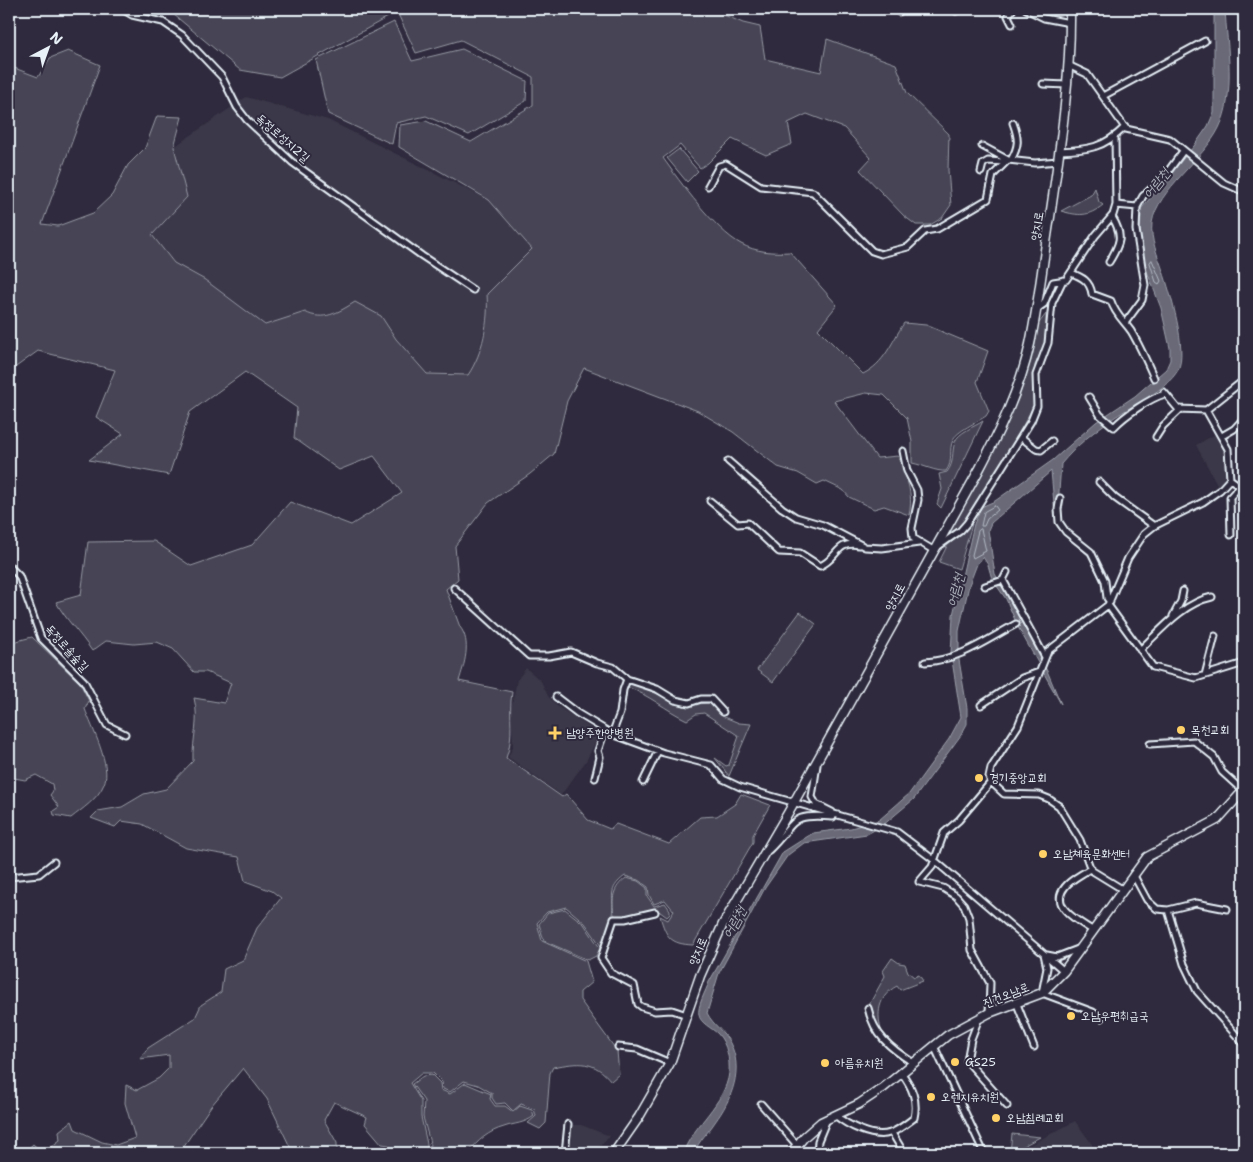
<svg xmlns="http://www.w3.org/2000/svg" width="1253" height="1162" font-family="'Shantell Sans','Poor Story',sans-serif">
<rect width="100%" height="100%" fill="#2f2a3d"/>
<filter id="ink" filterUnits="userSpaceOnUse"><feTurbulence type="fractalNoise" baseFrequency=".02" numOctaves="2"/><feDisplacementMap in="SourceGraphic" scale="10" xChannelSelector="R" yChannelSelector="G"/><feConvolveMatrix kernelMatrix="1 2 1 2 8 2 1 2 1" color-interpolation-filters="sRGB"/></filter>
<g filter="url(#ink)">
<path fill="#3b3749" d="M246 97 328 120 489 200 532 249 487 294 488 311 477 361 469 375 427 374 396 339 381 316 338 313 314 317 305 312 265 325 205 280 174 263 152 235 187 197 174 147Z
M1216 434 1224 446 1227 471V478L1218 486 1196 445Z
M526 668 541 681 548 696 557 706 600 734 586 761 561 795 508 757 513 747 511 709 517 680Z
M1075 1121 1092 1144V1153H1015Z
M571 1125H581L610 1136 593 1153H568Z"/>
<path fill="#464455" stroke="#979aa6" d="M167 9H710L743 23 760 27 765 59 821 72 827 39 896 64 907 93 949 134 948 170 951 205 942 218 930 225H916L904 216 860 170 871 158 844 128 807 114 788 123 792 144 766 155 732 139 708 163 700 168 680 145 663 158C680 182 715 230 741 244 756 252 773 253 790 252L837 305 818 329 863 374C885 363 891 343 904 323L926 325 988 351 977 382 989 411 986 416C979 421 955 432 953 440 948 450 954 461 946 471 936 472 923 465 912 463V442L907 418 884 395 866 393 834 401 877 458 898 456C906 477 914 493 909 515L884 506 874 509 849 497 843 490 824 481 817 484 798 473 778 467 733 432 698 411 584 368 567 401 554 454 530 474 488 503 455 546 458 579 446 589 460 627C472 642 464 665 459 681L512 692C508 717 515 734 506 758L562 797 566 794 588 820 610 829 616 824 669 844 700 817 717 816 735 804 741 794 770 805 753 835V842L693 945C670 944 666 937 660 916L668 920 674 911 665 900 654 904 649 895 648 887 638 880 625 876C606 890 615 897 612 915 609 926 605 936 601 946L585 923 566 907 547 912 537 923 542 941 586 961 592 982 580 992V1000L617 1051 619 1074 611 1081C594 1060 579 1062 553 1067L550 1073 546 1123 540 1129 528 1123 536 1116 534 1109 521 1104 513 1111 505 1103 496 1104 492 1098V1093L478 1085 464 1081 450 1092 443 1089 442 1082 433 1073H422L410 1083 421 1101V1117L427 1144V1153H397L389 1145 382 1144 365 1124 367 1117 334 1102 324 1120 337 1143V1153H293L267 1099 243 1068 211 1106 179 1153H23L33 1144 43 1153 60 1140 59 1131 72 1121 75 1129 102 1142 116 1145 135 1138 125 1103 126 1085 137 1090 159 1078 169 1068V1055L140 1059 148 1048 195 1018 201 1005 221 992 224 969 243 960 257 928 281 898 272 891 245 881 239 857 186 848 142 824 121 821 115 827 91 818 98 811 122 807 144 794 166 789 193 761C192 738 200 721 194 698L224 703 231 683 206 672H194L173 649 157 642 134 644 106 641 92 651C80 633 66 620 56 602L81 595 88 542 154 541 191 566 252 545 290 502 351 525 402 493 374 456 339 470 294 438 297 408 245 372 190 412 169 475 89 460 123 434 96 417 115 370 38 351 9 372V66L38 77 50 58 68 51 100 65 42 224 58 226 93 213 112 195 128 165 145 148 157 116 182 117 174 147 187 197 152 235 174 263 205 280 265 325 305 312C323 322 339 312 355 302L381 316 396 339 427 374 468 375C483 353 489 321 487 294L532 249 489 200 399 147 400 125 426 121 471 142 533 105V77L461 40 416 53 397 12 280 77 240 70Z
M394 22 412 61 462 49 527 81 526 101 469 135 426 116 396 123 392 144 328 114 316 60Z
M679 149 698 171 687 182 667 158Z
M1095 188 1099 202 1103 205C1088 217 1079 216 1061 211L1091 195Z
M1046 314V341L1035 365 1034 375V405L1013 444 963 524 947 537 1010 417 1039 323Z
M983 421 941 508 937 504 942 489 939 474 947 472C955 462 951 453 955 442 957 433 976 426 983 421Z
M972 524 959 569 939 562 947 546Z
M800 612 816 624 773 682 757 670Z
M32 637 80 683 89 701 85 709C92 728 112 766 104 784 98 799 82 809 71 818L54 815 53 811 59 807 50 795 53 791 52 784 36 775 25 780 9 777V643Z
M632 683 683 705 709 703 722 716 739 723 751 724 729 776 715 758 726 766 729 765 739 736 704 713 696 714 687 720C666 710 649 695 627 687Z
M626 878 638 881 647 888V896L654 906 665 903 670 910V914L667 917 656 909 623 917 614 915C612 899 612 888 626 878Z
M565 909 584 924 600 948 596 956 588 960 544 941 539 924 548 913Z
M892 958 899 963 905 964 908 972 914 977 919 975 923 981 900 990 897 986C878 996 876 1014 882 1033L874 1022 870 1003 885 976 883 971Z
M432 1075 440 1083 441 1090 450 1094 465 1083 491 1094 490 1099 495 1106H505L513 1112 520 1106 532 1110 534 1116C524 1124 515 1123 504 1127 489 1131 477 1141 468 1153H429L430 1143 423 1117 424 1101 412 1084 423 1076Z
M1012 1134 1040 1137 1010 1153Z"/>
<path fill="#696978" stroke="#9c9fab" d="M1214 9H1225C1227 46 1236 94 1219 128 1204 159 1157 190 1152 223 1150 240 1158 255 1163 271 1170 292 1188 350 1178 370 1166 391 1134 404 1115 417 1095 430 1076 446 1061 464L1057 519C1086 550 1098 559 1107 602L1103 596 1101 582 1089 556 1063 534 1056 525 1051 471 991 523 988 530 995 574 1008 594 1048 673 1061 704 1018 627 1006 599 992 579 988 565 983 557 977 564 969 585 959 631V660L967 708V724L961 735 914 799 882 826 867 834 804 843 788 855 765 888 719 973 707 1013C713 1025 724 1031 730 1043 744 1069 732 1099 715 1122 708 1133 699 1140 694 1153H683C693 1125 725 1104 729 1073 730 1060 727 1044 718 1034 712 1028 700 1023 699 1015 697 1006 706 991 709 982L783 852 813 833 851 828 879 820 909 794 949 739 961 717 951 654 953 615 974 524 981 507 995 501 1053 460 1096 422 1135 396 1166 369 1170 360V348L1161 308 1145 266 1140 243 1141 209 1194 146 1208 126 1214 112Z"/>
<g fill="none" stroke-linecap="round" stroke-linejoin="round">
<path stroke="#b5bbc5" stroke-width="1" d="M1152 260 1161 281 1159 284 1156 282 1150 263Z
M995 506 998 510 987 519 984 526H981L984 512Z
M981 529 986 551 973 558 972 555 978 531Z"/>
<g stroke="#e8f1f8" stroke-width="9">
<path id="street" d="M122 9 132 15 163 22 182 35 222 77 237 107 247 120 292 162 422 256 473 290
M955 9 956 11
M1026 9 1044 18 1070 23
M837 11 838 9
M899 12 900 9
M1012 24 1008 16 1013 9
M1068 65 1087 74 1126 129 1170 139 1224 183 1244 192
M1043 84 1067 85
M1103 96 1205 41
M982 146 1008 160
M1059 151C1088 150 1104 148 1125 127
M1011 160C1019 146 1019 139 1013 123
M981 172 983 164 988 161 1004 162
M708 186 719 166 726 164 761 186 813 192 872 251 881 254 908 247 925 231 937 229 988 199 993 175 1008 160 1035 163 1058 161
M1116 205 1137 207
M1109 262C1120 244 1124 236 1112 217
M1071 273C1082 277 1090 281 1092 294L1111 301C1115 314 1123 320 1131 331 1140 346 1147 362 1154 378
M1037 309 1044 304 1053 282 1066 280 1095 236 1113 215 1116 205 1115 138
M1125 323 1142 300 1145 285 1136 230 1137 207 1143 196 1164 177 1183 151
M1164 392 1178 409 1206 410 1244 380
M1089 397 1100 415 1114 427C1124 416 1150 398 1165 394
M1222 436 1234 429 1244 418
M1156 437 1163 426 1181 409
M1022 438 1036 449 1041 450 1052 441
M903 451 907 471 917 490 918 500 912 528 913 538 933 550 960 531 967 523 1031 421 1037 406 1036 375 1048 343 1052 303 1063 280
M728 461 782 508 796 517 823 525 865 547 882 548 919 543
M1230 479 1244 489
M1099 482 1115 498 1154 526
M1060 498 1058 509 1059 522 1066 532 1091 552 1105 581 1107 598 1110 602
M710 501 738 524 748 523 779 552 800 553 820 566C838 559 836 540 859 545
M1231 535 1230 497 1239 487
M9 566 19 576 41 638 84 681 107 725 125 734
M1007 572 1003 580 1045 657
M985 586 1003 580
M454 588 529 656H549L571 652 597 663 613 667 627 679 657 689 675 700 689 703 701 699H711L723 712
M1108 605 1153 667 1196 678 1244 663
M1173 616 1181 601 1183 591
M1140 650C1161 630 1183 603 1212 597
M925 662C960 660 986 640 1016 624
M1205 675 1215 636
M556 697 577 713 612 734 664 753 711 765 723 779 740 787 897 832 934 860 1064 971
M981 705 1022 678 1039 672
M612 734 620 713 623 690 627 679
M1150 744 1194 741 1214 757 1222 772 1244 792
M817 765 812 797 816 804 832 812
M595 778 600 757 598 751 605 730
M643 782 658 751
M769 850C798 822 788 813 833 817
M1091 868C1083 874 1071 879 1065 887 1049 906 1078 921 1092 930
M1133 874 1147 900 1157 909 1168 910 1196 903 1227 909
M9 877 39 874 54 862
M1122 889 1091 870 1080 840 1059 806 1049 799 1039 795 1004 794 991 782 989 777 991 768 1018 726 1048 651 1108 605 1128 558 1144 534 1154 526 1203 502 1220 490 1230 479 1228 449 1206 410
M1168 910 1184 964 1197 991 1244 1044
M655 912 625 919H614L601 958 611 973 634 985 638 1004 642 1007 655 1011 672 1010 687 1015
M1044 954 1047 968 1042 993 1093 1012 1101 1018
M1047 955 1057 957 1078 949
M1017 1004 1034 1047
M868 1008C874 1035 890 1048 912 1062
M989 1013 990 983 972 950 969 918 964 905 956 896 943 888 919 882 932 867 944 833 959 820 991 782
M979 1018 971 1039 967 1061 1007 1106
M934 1046 984 1153
M618 1047 637 1049 670 1063
M761 1104 797 1145
M835 1115C847 1125 873 1139 890 1133 898 1131 907 1123 914 1118 918 1100 912 1087 901 1072
M892 1133 904 1153
M565 1153 568 1124
M817 1153 818 1141 827 1119"/>
</g>
<g stroke="#e8f1f8" stroke-width="11">
<path id="secondary" d="M614 1153 639 1117 670 1063 700 976 723 924 788 813 979 470C1000 430 1020 389 1030 344 1039 302 1043 259 1050 217 1060 148 1071 78 1070 9
M791 1153 804 1137 821 1122 859 1104 883 1088 948 1035 989 1013 1042 993 1064 971 1147 857 1217 820 1244 790"/>
</g>
<use href="#street" stroke="#2f2a3d" stroke-width="5"/>
<use href="#secondary" stroke="#2f2a3d" stroke-width="8"/>
</g>
</g>
<g fill="#ffd166" stroke="#2f2a3d" stroke-width="2">
<circle cx="1181" cy="730" r="5"/>
<path d="M552.5 725.5h5v5h5v5h-5v5h-5v-5h-5v-5h5z"/>
<circle cx="979" cy="778" r="5"/>
<circle cx="1043" cy="854" r="5"/>
<circle cx="1071" cy="1016" r="5"/>
<circle cx="955" cy="1062" r="5"/>
<circle cx="825" cy="1063" r="5"/>
<circle cx="931" cy="1097" r="5"/>
<circle cx="996" cy="1118" r="5"/>
</g>
<g text-anchor="middle" stroke-width="4" stroke-linejoin="round" paint-order="stroke">
<g font-size="12" fill="#e8f1f8" stroke="#2f2a3d">
<text transform="translate(283 138) rotate(41)" y="4">독정로성지2길</text>
<text transform="translate(1037 226) rotate(-81)" y="4">양지로</text>
<text transform="translate(895 597) rotate(-62)" y="4">양지로</text>
<text transform="translate(67 648) rotate(48)" y="4">독정로솔숲길</text>
<text transform="translate(698 951) rotate(-67)" y="4">양지로</text>
<text transform="translate(1006 995) rotate(-21)" y="4">진건오남로</text>
</g>
<g font-size="12" fill="#e8f1f8" stroke="#2f2a3d" text-anchor="start">
<text x="1191" y="734">목천교회</text>
<text x="566" y="737">남양주한양병원</text>
<text x="989" y="782">경기중앙교회</text>
<text x="1053" y="858">오남쳬육문화센터</text>
<text x="1081" y="1020">오남우편취급국</text>
<text x="965" y="1066">GS25</text>
<text x="835" y="1067">아름유치원</text>
<text x="941" y="1101">오렌지유치원</text>
<text x="1006" y="1122">오남침례교회</text>
</g>
<g font-size="14" font-style="italic" fill="#afb4be" stroke="#2f2a3d">
<text transform="translate(1156 183) rotate(-52)" y="5">어람천</text>
<text transform="translate(955 590) rotate(-75)" y="5">어람천</text>
<text transform="translate(734 922) rotate(-61)" y="5">어람천</text>
</g>
</g>
<rect width="1253" height="1162" fill="none" stroke="#2f2a3d" stroke-width="30"/>
<rect x="15" y="15" width="1223" height="1132" fill="none" stroke="#e8f1f8" stroke-width="2" filter="url(#ink)"/>
<g transform="translate(48 48) rotate(41)" stroke="#2f2a3d" stroke-width="4" paint-order="stroke">
<path d="M0-4L9 19L0 12L-9 19Z" fill="#e8f1f8"/>
<text y="-8" font-size="14" font-weight="bold" text-anchor="middle" fill="#e8f1f8">N</text>
</g>
</svg>
